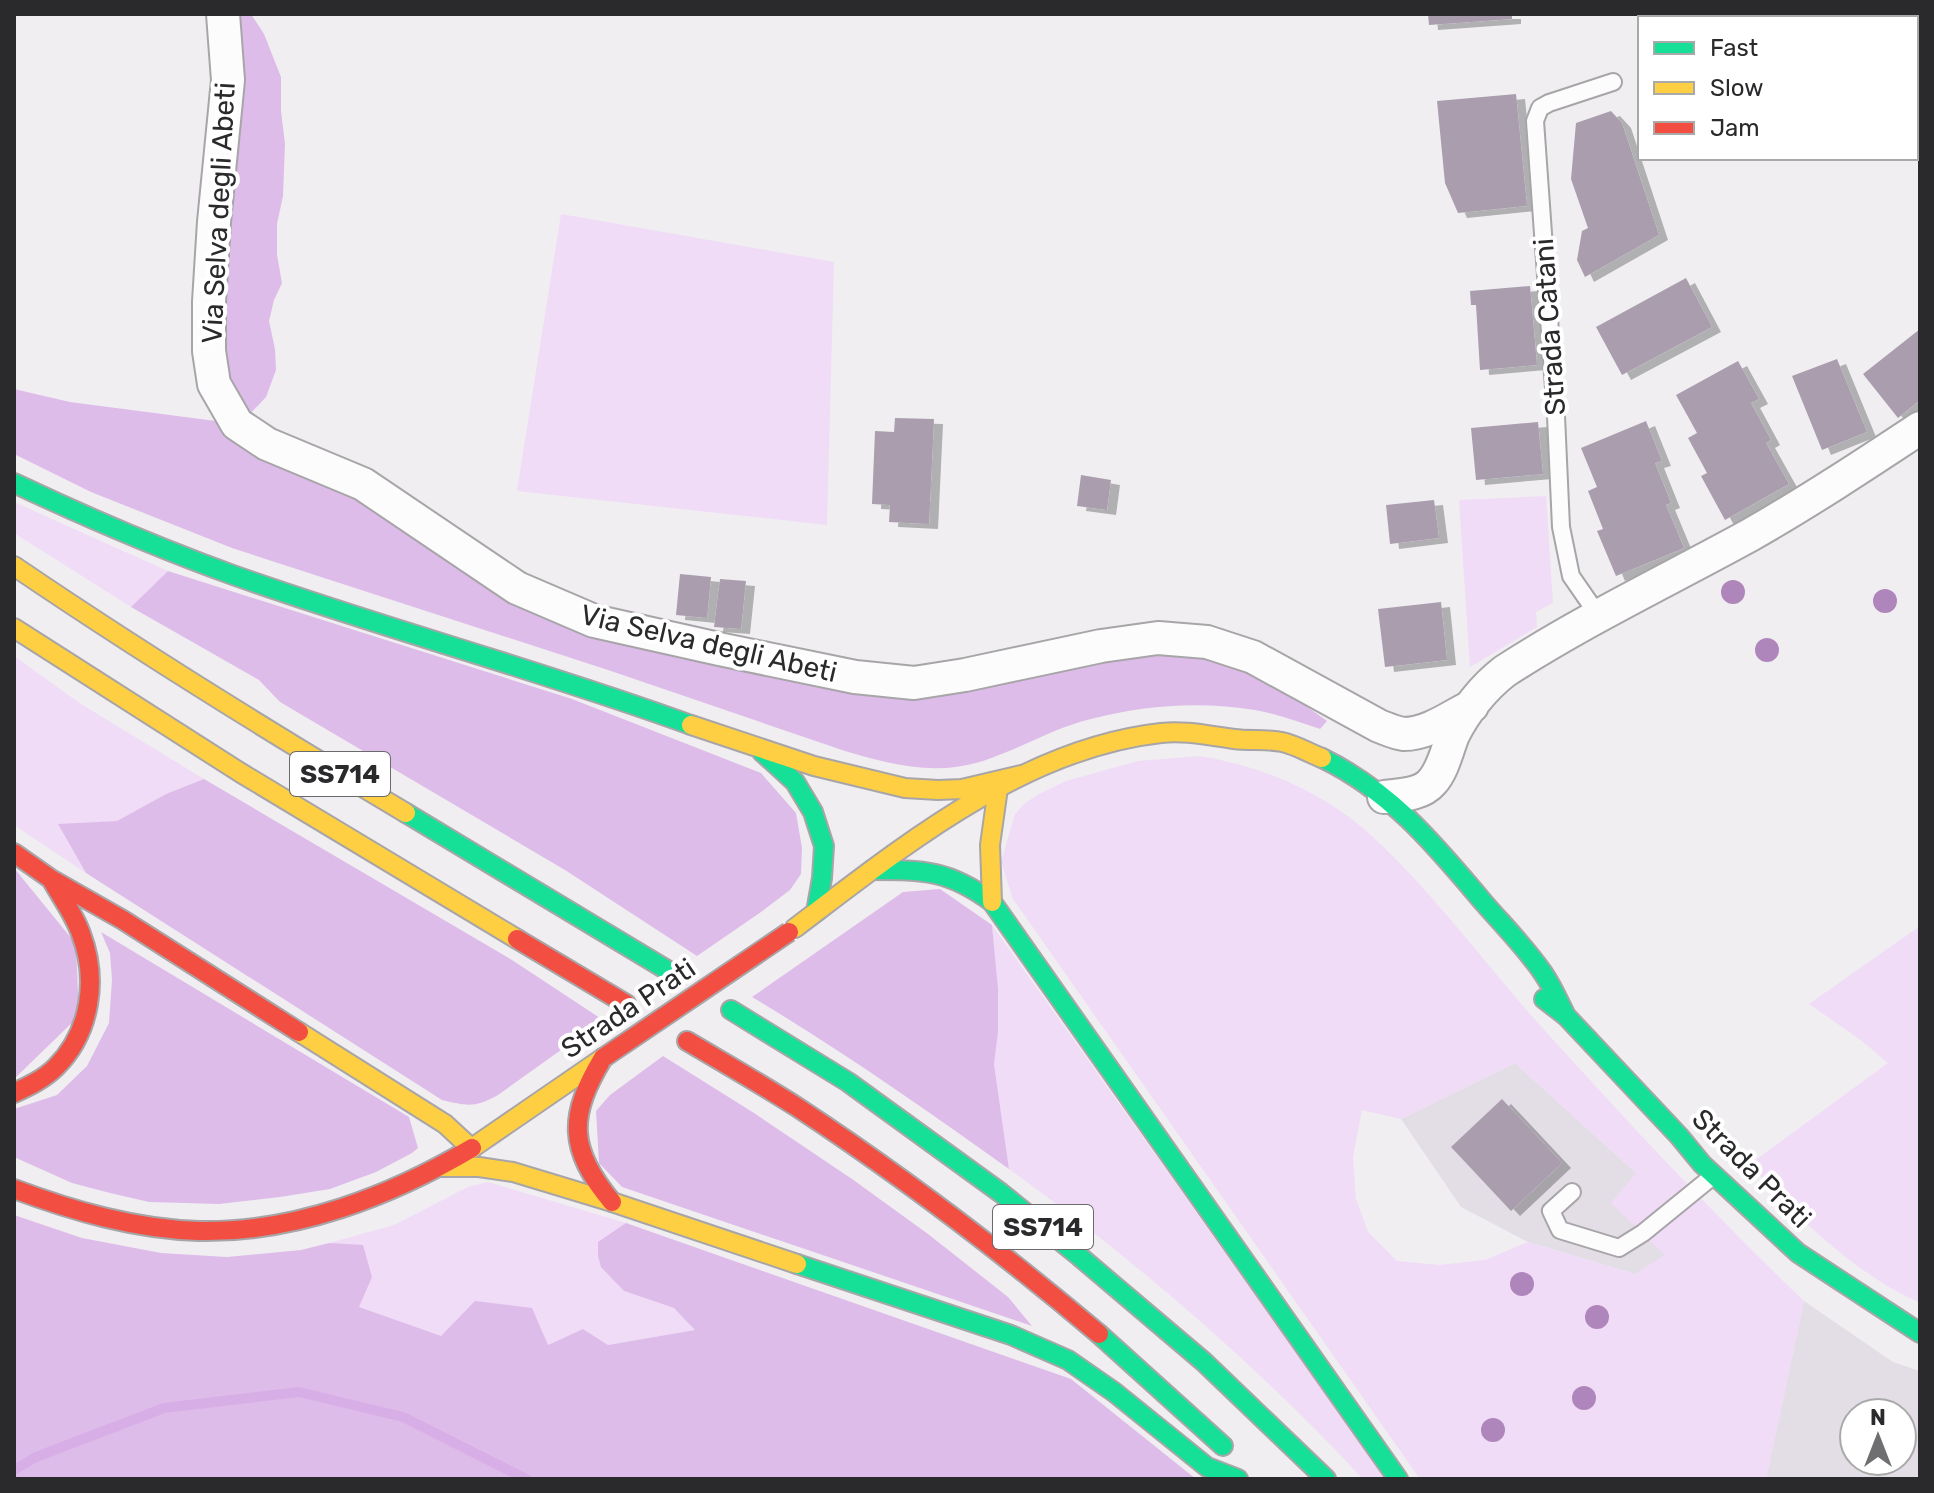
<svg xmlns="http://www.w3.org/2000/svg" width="1934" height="1493" font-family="Rubik,sans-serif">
<defs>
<filter id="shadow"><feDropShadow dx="9" dy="5" stdDeviation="0" flood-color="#0004"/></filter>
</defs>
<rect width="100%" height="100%" fill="#f0eef1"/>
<path fill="#e3dee6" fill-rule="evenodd" d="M1515 1063 1636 1173 1643 1233 1666 1255 1635 1274 1528 1242 1461 1207 1401 1119Z
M1804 1301 1893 1362 1920 1371V1479H1766ZM1854 1413H1902V1461H1854Z"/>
<path fill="#f0dcf7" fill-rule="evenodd" d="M561 214 834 262 827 525 517 491Z
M1546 496 1553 603 1536 612 1537 627 1470 667 1459 500Z
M14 502 168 571 131 607 14 533Z
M14 656 81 704 204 779 166 794 117 821 59 825 86 873 14 825Z
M1200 756C1249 764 1298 782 1339 810 1374 834 1403 866 1431 897 1474 946 1513 997 1557 1044 1637 1132 1718 1219 1804 1301L1766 1479H1420L1013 899 1001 862 1015 814 1025 803 1039 794 1066 781 1138 761ZM1515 1063 1636 1173 1611 1203 1665 1255 1635 1274 1528 1242 1485 1260 1440 1265 1397 1261 1368 1232 1356 1199 1353 1157 1362 1110 1401 1119Z
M992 925 1386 1479H1363C1256 1364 1136 1261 1009 1169L994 1063 998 1032V988Z
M1920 926V1303C1907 1296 1893 1290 1881 1282 1831 1250 1789 1209 1750 1164L1888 1063 1862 1041 1809 1004Z
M488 1182 626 1223 624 1291 674 1308 696 1330 608 1345 583 1329 548 1345 441 1337 358 1307 329 1243 394 1225 468 1187Z"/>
<path fill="#debcea" d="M226 14H251L264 34 281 77V111L285 144 283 196 277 224V255L282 283 274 300 269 321 275 349 276 370 266 397 249 415 216 383Z
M14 389 70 402 231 423 320 475 473 570 888 695 1161 651 1209 655 1259 672 1327 721 1320 729C1299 722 1277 714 1255 710 1202 701 1143 705 1091 719 1057 727 1027 745 994 757 942 778 896 766 845 751L608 670 232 548 91 492 14 454Z
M168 571 572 699 761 773 796 813 802 848 801 874 790 890 761 912 697 956 565 870 280 702 259 680 131 607Z
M204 779 512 960 603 1020 498 1095C474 1108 468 1106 442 1100L86 873 58 824 117 821 166 794Z
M14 868 76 944 79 1016 14 1079Z
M940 889 992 925 998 988V1032L994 1064 1009 1169C925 1109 841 1050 752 997L903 892Z
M101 932 409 1117 418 1148 412 1153 376 1172 330 1189 280 1197 219 1204 149 1202 110 1193 72 1183 14 1157V1109L57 1095 87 1066 109 1023 112 980 110 953Z
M663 1056 754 1113 852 1179 928 1234 1008 1297 1032 1326 622 1187 599 1163 596 1111 610 1095Z
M14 1215 82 1238 161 1253 227 1257 301 1250 329 1243 363 1245 372 1277 359 1307 441 1336 475 1301 532 1308 548 1345 583 1329 608 1345 695 1330 674 1308 624 1291 601 1267 598 1256V1242L626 1223 1071 1379 1196 1479H14V1362L16 1355 14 1354Z"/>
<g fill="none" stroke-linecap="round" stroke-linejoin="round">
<path stroke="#d8aee6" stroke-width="10" d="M14 1470 36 1457 164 1408 299 1392 403 1417 526 1479"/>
</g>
<path fill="#aa9eae" filter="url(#shadow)" d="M1428 14H1512V19L1429 25Z
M1516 94 1527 206 1458 213 1445 183 1437 101Z
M1611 111 1622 123 1659 235 1585 277 1577 260 1582 231 1588 228 1571 179 1576 123Z
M1686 278 1712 327 1622 375 1596 327Z
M1530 286 1537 365 1480 370 1476 305H1471L1470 291Z
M1920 329V400L1898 418 1863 374Z
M1837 359 1867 432 1822 450 1792 376Z
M1738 361 1759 399 1751 403 1771 440 1766 443 1789 484 1725 520 1701 476 1707 473 1688 438 1697 433 1676 395Z
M895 418 934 419 929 524 889 522 890 505 872 504 875 431 894 432Z
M1646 421 1662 461 1655 463 1671 503 1666 505 1684 548 1616 576 1597 531 1603 529 1588 491 1597 487 1581 448Z
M1538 422 1543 474 1476 480 1471 428Z
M1081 475 1111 480 1107 510 1077 506Z
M1434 500 1439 538 1390 544 1386 505Z
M680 574 711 577 707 618 676 615Z
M720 579 746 581 741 629 714 627Z
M1441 602 1447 660 1385 667 1378 609Z
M1502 1099 1562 1163 1511 1211 1451 1147Z"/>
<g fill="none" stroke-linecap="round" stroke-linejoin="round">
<g stroke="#a7a5a8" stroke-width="20">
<path id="lane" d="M1598 615 1571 576 1561 527 1556 416 1535 121 1540 108 1549 103 1613 82
M1572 1192 1551 1211 1560 1230 1619 1248 1643 1233 1713 1176"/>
</g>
<g stroke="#a7a5a8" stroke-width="36">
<path id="street" d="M223 14 228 80 214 222 209 302V351L214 384 237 424 267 444 363 484 517 588 594 621 719 649 855 677 914 683 965 675 1101 646 1158 638 1207 642 1253 657 1379 726C1387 729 1395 733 1404 734 1428 734 1452 716 1472 706
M1384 797C1400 795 1421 795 1432 782 1443 770 1447 750 1453 735 1465 711 1484 687 1505 671 1584 620 1668 580 1750 535 1808 502 1864 465 1920 428"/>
</g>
<g stroke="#a7a5a8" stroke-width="22">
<path id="fast" d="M14 483C86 517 158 548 233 575 385 629 540 670 691 725
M762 752 795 782 813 812 824 846 822 878 816 912
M1322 758C1392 792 1435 845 1484 903 1504 926 1526 948 1543 973 1552 986 1559 1002 1566 1016
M406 813 672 973
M872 870C924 870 949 870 992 902L1398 1479
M1544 999 1566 1016 1679 1136 1702 1164 1798 1253 1920 1333
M731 1010 848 1082 1001 1193 1079 1256 1204 1362 1326 1479
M797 1264 1011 1335 1068 1360 1114 1392 1207 1467 1238 1479
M1099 1334 1223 1446"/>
</g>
<g stroke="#a7a5a8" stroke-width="22">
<path id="slow" d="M14 566C142 653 273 734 406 813
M14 628 241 773 517 939
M691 725 814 766 905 788 938 790 962 789 1021 775
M992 902 990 845 998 788
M795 928C902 847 1023 748 1161 733 1185 730 1210 736 1234 739 1249 741 1267 739 1282 742 1296 745 1309 753 1322 758
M299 1032 445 1124 472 1149
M472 1148 603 1058
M440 1167H479L513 1172 612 1202 797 1264"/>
</g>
<g stroke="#a7a5a8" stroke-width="22">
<path id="jam" d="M14 853 51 879 123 920 299 1032
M517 939 626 1004
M687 1041C724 1063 761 1084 797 1107 902 1176 1003 1253 1099 1334
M603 1058C568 1116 568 1149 612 1202
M14 1093C29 1086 44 1079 56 1067 91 1032 98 979 81 934 74 914 61 897 51 879
M14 1189C73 1211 135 1229 199 1231 295 1233 391 1196 472 1148"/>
</g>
<use href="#lane" stroke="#fdfcfd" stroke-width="16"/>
<use href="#street" stroke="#fdfcfd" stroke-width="32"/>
<use href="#fast" stroke="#16e098" stroke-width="18"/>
<use href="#slow" stroke="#ffcf43" stroke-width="18"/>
<use href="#jam" stroke="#f24e42" stroke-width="18"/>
<g stroke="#a7a5a8" stroke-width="22" stroke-linecap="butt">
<path id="jam-bridge" d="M603 1058 789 932"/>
</g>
<use href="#jam-bridge" stroke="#f24e42" stroke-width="18"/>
</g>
<g fill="#af86bb">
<circle cx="1733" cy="592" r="12"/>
<circle cx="1885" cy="601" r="12"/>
<circle cx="1767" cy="650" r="12"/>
<circle cx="1522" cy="1284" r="12"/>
<circle cx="1597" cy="1317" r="12"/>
<circle cx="1584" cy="1398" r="12"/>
<circle cx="1493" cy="1430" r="12"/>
</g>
<g text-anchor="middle" stroke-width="8" stroke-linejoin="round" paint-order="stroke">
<g fill="#fff" stroke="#6a696b" stroke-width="2">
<rect x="290" y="752" width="100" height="44" rx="6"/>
<rect x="993" y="1205" width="100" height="44" rx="6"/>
</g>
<g font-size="26" font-weight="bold" fill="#2a292b">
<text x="340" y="783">SS714</text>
<text x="1043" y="1236">SS714</text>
</g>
<g font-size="28" fill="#2a292b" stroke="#fff">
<text transform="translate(218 213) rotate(-87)" y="10">Via Selva degli Abeti</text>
<text transform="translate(1549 327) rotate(-94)" y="10">Strada Catani</text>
<text transform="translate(709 643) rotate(13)" y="10">Via Selva degli Abeti</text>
<text transform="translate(628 1008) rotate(-34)" y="10">Strada Prati</text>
<text transform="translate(1752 1168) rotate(45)" y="10">Strada Prati</text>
</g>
</g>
<rect width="1934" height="1493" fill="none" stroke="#2a292b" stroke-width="32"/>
<rect x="1638" y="16" width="280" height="144" fill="#ffffff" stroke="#aaa9aa" stroke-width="2"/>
<rect x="1654" y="42" width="40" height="12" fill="#16e098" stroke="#aaa9aa" stroke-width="2"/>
<text x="1710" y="56" font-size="24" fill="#2a292b">Fast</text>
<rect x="1654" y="82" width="40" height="12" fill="#ffcf43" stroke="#aaa9aa" stroke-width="2"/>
<text x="1710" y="96" font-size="24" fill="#2a292b">Slow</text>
<rect x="1654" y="122" width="40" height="12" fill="#f24e42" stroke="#aaa9aa" stroke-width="2"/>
<text x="1710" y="136" font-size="24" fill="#2a292b">Jam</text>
<g transform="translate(1878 1437)"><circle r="38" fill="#ffffff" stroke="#aaa9aa" stroke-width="2"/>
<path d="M0-6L14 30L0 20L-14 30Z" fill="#6f6e70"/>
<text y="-12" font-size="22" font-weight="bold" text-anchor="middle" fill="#2a292b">N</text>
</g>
</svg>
